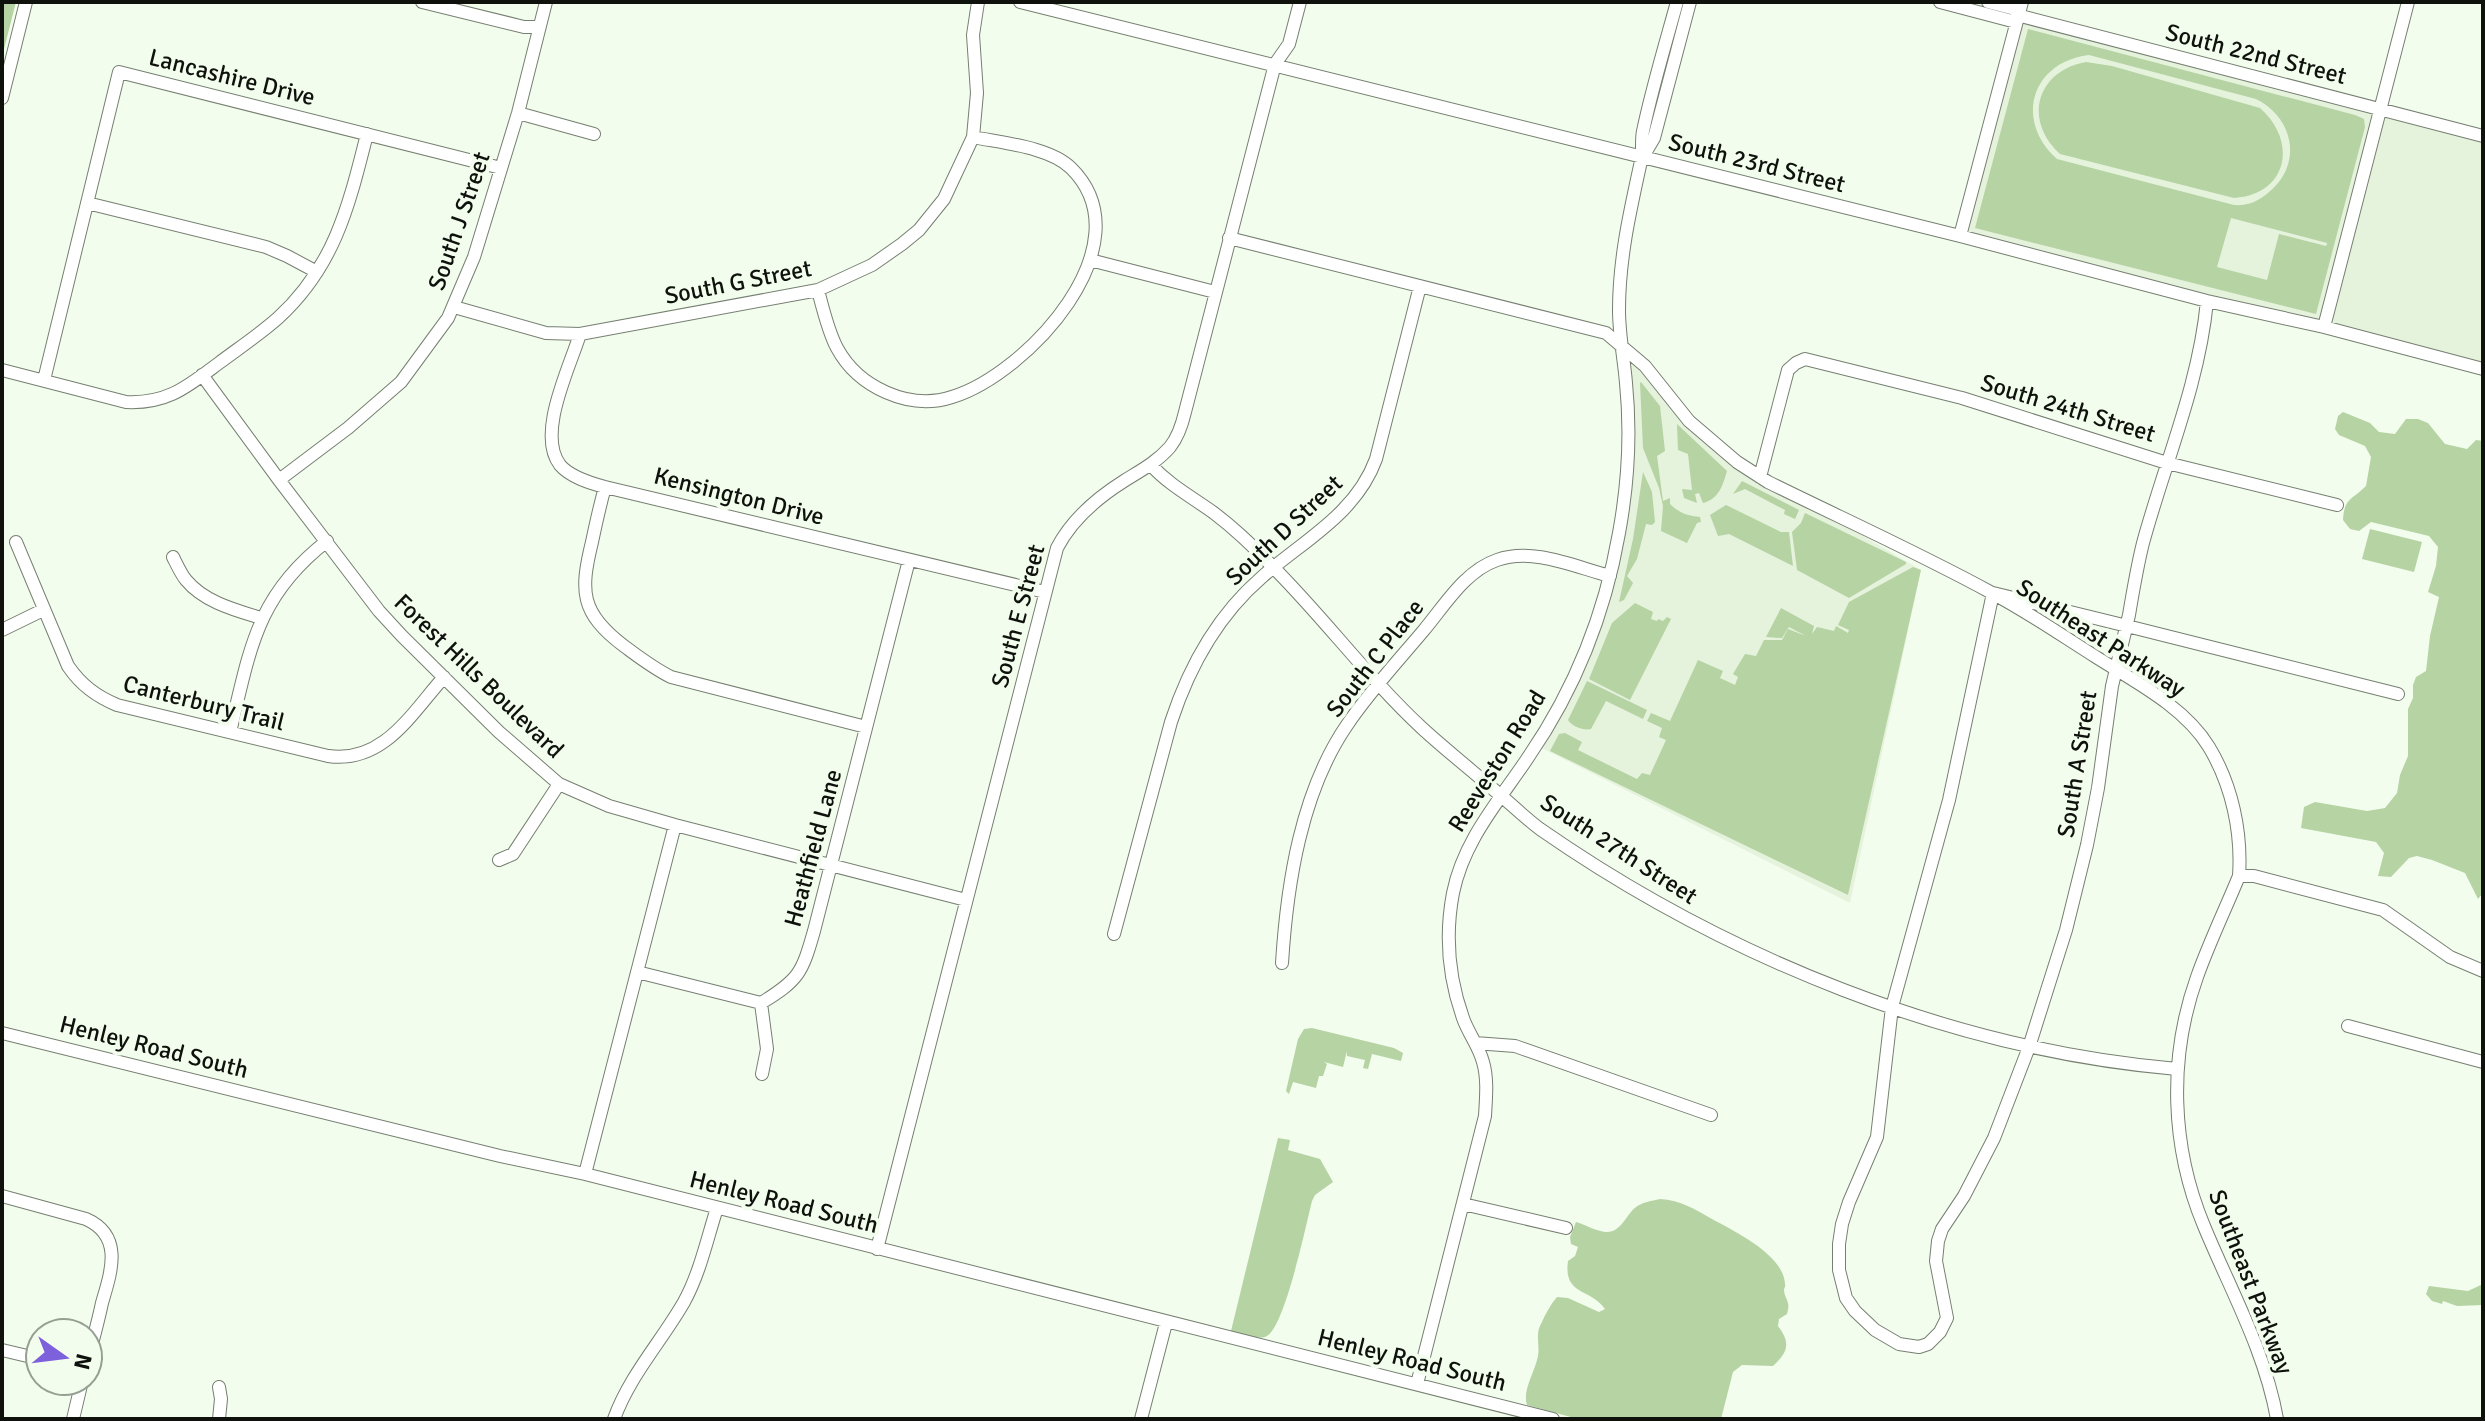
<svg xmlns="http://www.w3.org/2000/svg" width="2485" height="1421" font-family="Signika,sans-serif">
<rect width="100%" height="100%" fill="#f3fded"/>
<path fill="#e5f2dc" d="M2017 15 2483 136V369L1960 236Z
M1621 343 1689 421 1737 462 1921 570 1850 903 1536 745 1592 638 1626 492Z"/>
<path fill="#b6d3a4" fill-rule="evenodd" d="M2 2H16L2 57Z
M2028 29 2355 115 2364 119 2365 127 2316 314 1975 228ZM2089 55 2256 99C2294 118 2303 164 2269 192 2259 201 2248 206 2234 205L2057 159C2014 121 2031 62 2089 55ZM2231 218 2327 243V244L2326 246 2279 234 2267 280 2217 267Z
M2086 62 2112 66 2260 108C2298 141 2288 195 2234 198L2060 154C2023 121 2036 71 2086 62Z
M1641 382 1660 406 1665 451 1657 456 1663 501 1670 498V504C1679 513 1688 516 1700 517L1701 522 1697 523 1687 543 1661 531 1663 506 1659 488 1643 448 1640 383Z
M2343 412 2370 423 2379 432 2395 434 2406 419H2418L2428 423 2445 444 2467 449 2476 440 2483 441V893L2478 899 2465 873 2432 860 2417 856 2409 858 2391 877 2378 876 2384 853 2376 842 2301 828 2304 807 2315 802 2367 811 2385 808 2397 793 2400 775 2408 756V709L2413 698V685L2416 677 2426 671 2430 636 2439 597 2428 592 2436 566 2438 547 2429 536 2371 522 2359 531 2350 529 2343 520C2344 498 2352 500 2366 486L2371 457 2365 446 2339 435 2335 429 2338 416Z
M1677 424 1727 471C1723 485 1719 499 1703 503L1699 493 1695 494 1697 503 1684 498 1682 489 1692 490 1688 454 1678 450Z
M1643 472 1652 492 1655 522 1652 525 1646 524 1637 559 1627 576 1633 583 1624 600 1619 602 1633 539Z
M1742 481 1799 510 1795 519 1784 514 1785 510 1745 489 1733 494Z
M1726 505 1781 532H1789L1793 566 1729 534 1718 536 1710 515Z
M1805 513 1906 562V564L1849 598 1797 570 1792 532 1801 523Z
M2370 529 2422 542 2414 572 2362 559Z
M1913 567 1921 570 1848 895 1550 751 1559 734 1565 733 1582 742 1578 750 1637 779 1642 773 1650 775 1666 740 1659 737 1662 728 1647 721 1651 713 1670 721 1698 660 1723 671 1720 678 1735 685 1738 677 1733 674 1745 654 1756 656 1764 640H1782L1788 629 1806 636 1789 627 1782 638 1766 637 1781 608 1814 626 1812 634 1817 627 1834 631 1836 626 1848 633 1849 630 1838 625 1849 602Z
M1635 603 1653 612 1651 619 1657 621 1658 619 1663 621 1667 617 1671 619 1630 700 1589 679 1612 623Z
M1587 681 1647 710 1643 719 1606 701 1591 729C1584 731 1571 726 1568 720Z
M1312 1028 1394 1048 1403 1053 1401 1061 1372 1054 1368 1069 1363 1068 1365 1060 1347 1056V1051L1343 1067 1324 1062 1327 1064 1323 1076H1319L1316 1088 1293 1082 1289 1094 1286 1091 1298 1039 1304 1029Z
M1278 1138 1290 1140 1288 1150 1320 1159 1333 1182 1315 1195 1312 1201C1306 1225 1285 1326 1267 1336 1259 1341 1240 1333 1231 1331Z
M1660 1199C1681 1200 1694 1209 1712 1219 1734 1231 1784 1255 1785 1284 1786 1286 1784 1288 1784 1290 1785 1301 1791 1300 1787 1314L1779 1319 1778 1326C1791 1343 1788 1352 1773 1366L1742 1365 1733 1372 1721 1419H1578L1527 1405C1522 1390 1535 1372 1538 1356 1540 1345 1535 1334 1541 1324 1545 1315 1550 1305 1557 1297L1568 1298 1599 1312 1605 1309C1591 1288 1563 1296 1568 1261L1575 1256 1578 1247 1571 1244 1570 1237 1576 1222C1586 1225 1598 1232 1607 1232 1621 1232 1626 1215 1636 1207 1643 1202 1651 1201 1660 1199Z
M2483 1284V1305L2457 1306 2443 1301 2442 1304 2432 1301 2426 1294 2429 1286 2468 1291Z"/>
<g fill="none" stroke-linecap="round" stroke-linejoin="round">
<g stroke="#767f71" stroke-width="14">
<path id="minor" d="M422 2 524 27H539
M1020 2 1960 236 2207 301 2324 327 2483 369
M1940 2 2016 22
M1988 2 2019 10
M2017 15 2483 136
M2 98 26 2
M518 113 594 134
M1644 155 1654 138 1690 2
M87 203 266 247 287 256 317 272
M1960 236 2022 2
M1229 238 1606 333 1645 366 1689 421 1737 462 1768 482C1843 519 1919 553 1992 593 2028 612 2061 635 2096 657 2134 681 2185 707 2209 747 2232 785 2242 832 2239 876 2225 910 2209 943 2197 977 2168 1058 2171 1147 2204 1226 2230 1289 2265 1351 2277 1419
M1090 260 1215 292
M818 290C823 309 828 331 837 348 858 387 909 411 952 397 1027 374 1148 244 1071 168 1050 147 1002 143 973 137
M2207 301C2199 385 2165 462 2143 543 2137 567 2133 591 2129 615L2112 686 2098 788 2087 845 2066 930 2029 1047 1994 1138 1964 1196 1942 1229 1938 1241 1936 1261 1947 1318 1940 1332 1928 1344 1919 1347 1899 1344 1875 1330 1855 1311 1846 1298 1839 1270V1244L1842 1224 1849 1202 1877 1137 1892 1007 1949 800 1993 593 2115 623C2209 647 2304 670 2398 694
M454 307 546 333 580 334 818 290 872 265 902 244 919 230 944 199 973 137 977 93 973 35 978 2
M2324 327 2408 2
M580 334C570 367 536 434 560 465 570 477 590 483 605 487L1045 592
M2 370 126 402C168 404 188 386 219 363 239 348 260 334 278 318 335 266 349 205 367 134
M202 375 279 480 379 611 402 636 499 732 559 784 609 806 675 825 966 900
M44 380 119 72 501 168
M1151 465C1169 485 1192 497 1214 513 1235 529 1255 548 1273 567 1325 619 1369 679 1423 729 1446 750 1470 769 1493 789 1509 802 1524 817 1540 829 1724 957 1952 1050 2177 1069
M1760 477 1788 370 1796 363 1805 359 1962 398 2167 463 2337 505
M279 480 348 428 401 382 448 318 474 257 518 113 546 2
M605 487C600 505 596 523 592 542 580 591 580 613 624 646 639 657 653 668 671 677L866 727
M16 542 68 666C81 685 96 696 117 705L328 756C383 764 411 714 444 677
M173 557C177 565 181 574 186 580 204 602 235 610 261 618
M2 630 43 610
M230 732C250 650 256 596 327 541
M499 860 513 854 559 784
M2239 876H2254L2383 910 2450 957 2483 971
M1114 934 1171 722C1189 667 1218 615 1262 577 1304 540 1356 514 1376 459L1420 286
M1282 963C1287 884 1301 792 1347 725 1370 691 1398 661 1424 630 1445 605 1465 571 1497 560 1533 547 1575 567 1610 576
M637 972 761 1003C799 980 802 973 814 931L909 560
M761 1003 767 1049 762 1074
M2348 1026 2483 1062
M2 1033 500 1156 585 1174 1553 1419
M1475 1043 1515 1046 1711 1115
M585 1174 675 825
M2 1196 86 1219C124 1236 111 1272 102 1303 98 1322 93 1340 88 1359
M1463 1204 1566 1228
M877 1249 1057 548C1072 519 1097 498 1124 481 1140 471 1157 462 1170 447 1178 437 1182 425 1185 412L1275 64 1289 44 1300 2
M2 1350 40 1359
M1417 1384 1485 1116C1486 1098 1488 1079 1483 1062 1479 1046 1468 1033 1463 1018 1448 976 1445 935 1453 893 1464 839 1500 800 1529 756 1575 689 1605 613 1619 533 1628 484 1631 433 1626 383 1624 359 1619 335 1619 310 1619 259 1630 211 1641 161 1643 151 1641 141 1643 131 1652 88 1665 45 1677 2
M219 1387 221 1399 219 1419
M73 1419 82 1381
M614 1419C630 1375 661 1342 684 1302 700 1273 707 1239 717 1208
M1141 1419 1166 1323"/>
</g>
<use href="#minor" stroke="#fff" stroke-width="12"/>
</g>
<g text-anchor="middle" stroke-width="8" stroke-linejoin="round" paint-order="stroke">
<g font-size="24" fill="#0e110c" stroke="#f3fded">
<text transform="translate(2256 54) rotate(14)" y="8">South 22nd Street</text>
<text transform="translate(232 77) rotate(14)" y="8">Lancashire Drive</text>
<text transform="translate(1757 163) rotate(14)" y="8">South 23rd Street</text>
<text transform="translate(459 221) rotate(-71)" y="8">South J Street</text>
<text transform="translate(738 282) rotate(-11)" y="8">South G Street</text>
<text transform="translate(2068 408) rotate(17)" y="8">South 24th Street</text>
<text transform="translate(739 496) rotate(14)" y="8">Kensington Drive</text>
<text transform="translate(1284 530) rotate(-43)" y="8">South D Street</text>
<text transform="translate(1018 616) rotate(-75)" y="8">South E Street</text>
<text transform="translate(2101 638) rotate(33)" y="8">Southeast Parkway</text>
<text transform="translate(1375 658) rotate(-52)" y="8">South C Place</text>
<text transform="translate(479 676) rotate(44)" y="8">Forest Hills Boulevard</text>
<text transform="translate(204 703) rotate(14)" y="8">Canterbury Trail</text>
<text transform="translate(1497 761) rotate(-58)" y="8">Reeveston Road</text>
<text transform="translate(2077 764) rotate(-81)" y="8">South A Street</text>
<text transform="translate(813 848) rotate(-75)" y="8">Heathfield Lane</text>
<text transform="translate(1619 849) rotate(33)" y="8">South 27th Street</text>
<text transform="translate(154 1047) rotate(14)" y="8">Henley Road South</text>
<text transform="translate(784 1202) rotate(14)" y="8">Henley Road South</text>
<text transform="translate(2251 1282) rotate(69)" y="8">Southeast Parkway</text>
<text transform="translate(1412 1360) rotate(14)" y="8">Henley Road South</text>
</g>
</g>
<rect width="2485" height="1421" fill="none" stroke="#0e110c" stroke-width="8"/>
<g transform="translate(64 1357) rotate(104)"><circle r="38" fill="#f3fded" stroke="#979f93" stroke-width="2"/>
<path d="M0-6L14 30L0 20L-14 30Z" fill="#7d60db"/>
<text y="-12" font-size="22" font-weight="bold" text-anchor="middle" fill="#0e110c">N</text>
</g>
</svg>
